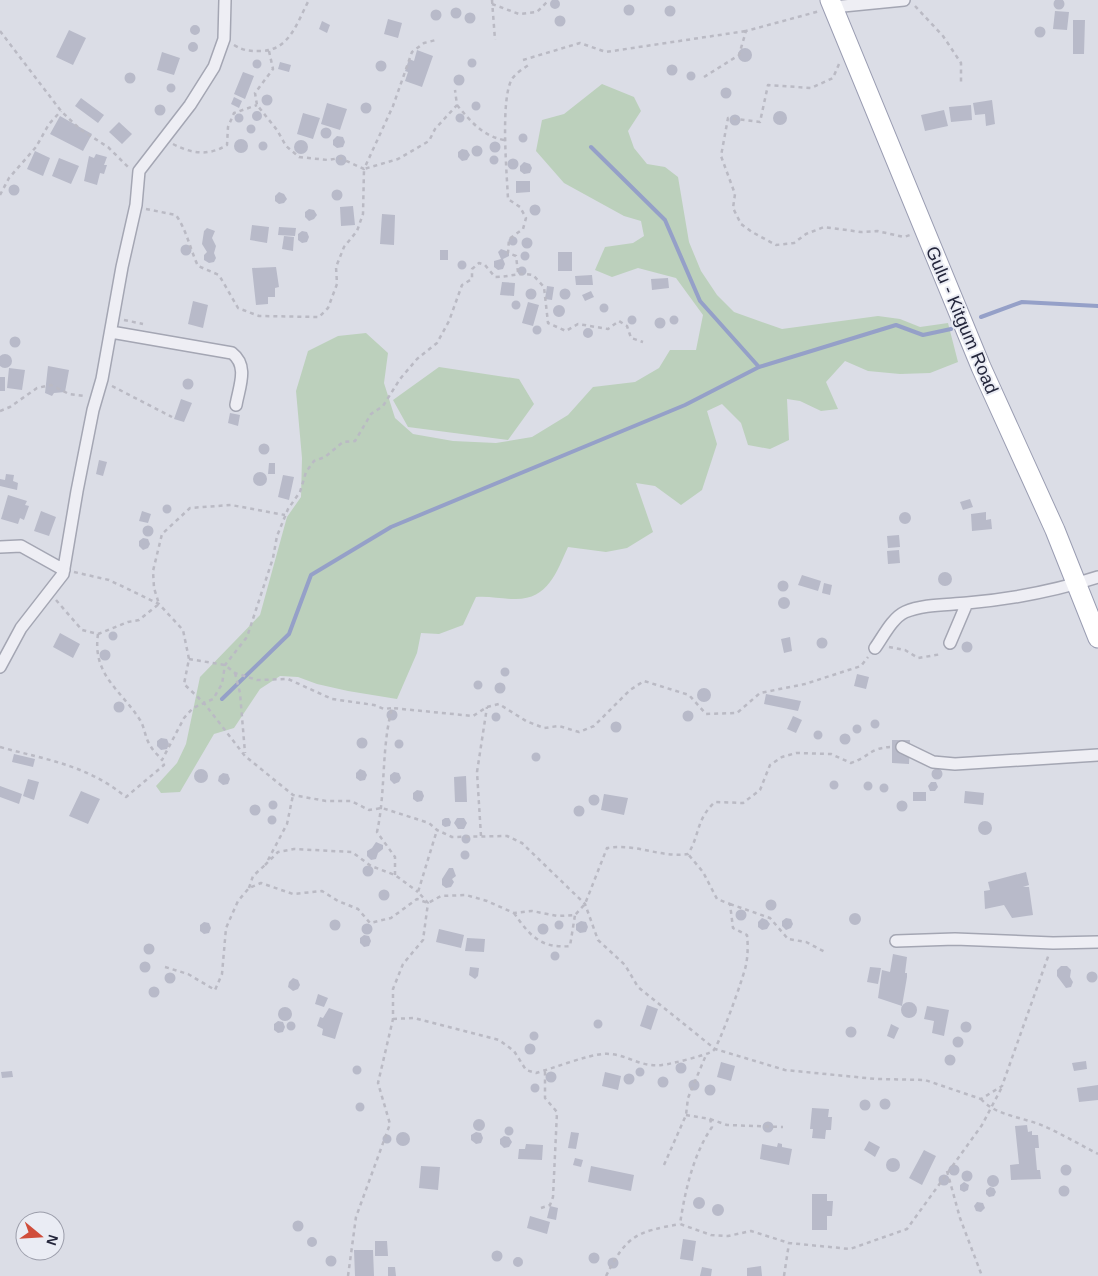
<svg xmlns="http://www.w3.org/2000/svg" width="1098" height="1276" font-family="Helvetica,sans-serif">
<rect width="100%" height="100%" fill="#dbdde6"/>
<path fill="#bcd0bc" d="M602 84 634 97 641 111 628 131 634 148 647 164 665 167 678 177 689 242 701 271 717 295 734 312 782 329 878 316 900 319 920 327 948 323 958 362 930 373 900 374 868 371 845 361 826 382 838 409 821 411 800 401 787 399 789 440 770 449 748 445 741 423 722 404 707 411 717 444 702 490 681 505 655 486 636 483 653 532 627 548 606 552 568 547C556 573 548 600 514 599 501 599 490 596 476 597L463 625 439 634 421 633 417 653 397 699 348 691 317 684 298 677 280 676 260 689 234 728 214 734 180 792 161 793 156 786 177 763 186 744 200 677 260 615 287 517 301 497 302 458 296 391 308 351 338 336 366 333 388 353 384 383 395 418 413 434 453 441 496 443 532 437 568 415 593 387 635 382 659 368 670 350H696L703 315 676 278 638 268 612 277 595 270 605 247 633 243 644 236 641 221 624 216 564 183 536 151 542 120 564 114Z
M439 367 519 379 534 404 508 440 408 427 393 400Z"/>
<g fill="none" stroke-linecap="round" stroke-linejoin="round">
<path stroke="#95a0c8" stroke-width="4" d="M591 147 665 220 700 301 759 367
M981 317 1022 302 1098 306
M222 699 289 634 311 575 391 527 685 405 759 367 896 325 923 335 951 329"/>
</g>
<path fill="#b8bac9" d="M1053.5 4a5.5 5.5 0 1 1 11 0a5.5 5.5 0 1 1-11 0Z
M550 4a5 5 0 1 1 10 0a5 5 0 1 1-10 0Z
M623.5 10a5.5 5.5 0 1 1 11 0a5.5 5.5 0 1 1-11 0Z
M664.5 11a5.5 5.5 0 1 1 11 0a5.5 5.5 0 1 1-11 0Z
M450.5 13a5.5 5.5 0 1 1 11 0a5.5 5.5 0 1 1-11 0Z
M430.5 15a5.5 5.5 0 1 1 11 0a5.5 5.5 0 1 1-11 0Z
M1055 11 1069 12 1067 30 1053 29Z
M464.5 18a5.5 5.5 0 1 1 11 0a5.5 5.5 0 1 1-11 0Z
M554.5 21a5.5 5.5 0 1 1 11 0a5.5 5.5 0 1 1-11 0Z
M388 19 402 23 398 38 384 34Z
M1073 20H1085L1084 54H1073Z
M322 21 330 25 327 33 319 29Z
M190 30a5 5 0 1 1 10 0a5 5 0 1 1-10 0Z
M1034.5 32a5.5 5.5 0 1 1 11 0a5.5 5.5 0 1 1-11 0Z
M69 30 86 38 73 65 56 57Z
M188 47a5 5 0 1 1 10 0a5 5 0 1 1-10 0Z
M738 55a7 7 0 1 1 14 0a7 7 0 1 1-14 0Z
M417 50 433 56 422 87 405 81 408 72 405 71 409 59 414 61Z
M162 52 180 58 174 75 157 70Z
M467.5 63a4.5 4.5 0 1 1 9 0a4.5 4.5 0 1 1-9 0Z
M252.5 64a4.5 4.5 0 1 1 9 0a4.5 4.5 0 1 1-9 0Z
M375.5 66a5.5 5.5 0 1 1 11 0a5.5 5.5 0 1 1-11 0Z
M280 62 291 65 289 72 278 69Z
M666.5 70a5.5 5.5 0 1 1 11 0a5.5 5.5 0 1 1-11 0Z
M686.5 76a4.5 4.5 0 1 1 9 0a4.5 4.5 0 1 1-9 0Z
M243 72 254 76 245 99 234 94Z
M124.5 78a5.5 5.5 0 1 1 11 0a5.5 5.5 0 1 1-11 0Z
M453.5 80a5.5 5.5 0 1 1 11 0a5.5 5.5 0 1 1-11 0Z
M166.5 88a4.5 4.5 0 1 1 9 0a4.5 4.5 0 1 1-9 0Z
M720.5 93a5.5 5.5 0 1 1 11 0a5.5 5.5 0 1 1-11 0Z
M261.5 100a5.5 5.5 0 1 1 11 0a5.5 5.5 0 1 1-11 0Z
M234 97 242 101 239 108 231 104Z
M81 98 104 115 98 123 75 106Z
M992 100 995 124 986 126 985 114 975 115 973 103Z
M471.5 106a4.5 4.5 0 1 1 9 0a4.5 4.5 0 1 1-9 0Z
M360.5 108a5.5 5.5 0 1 1 11 0a5.5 5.5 0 1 1-11 0Z
M327 103 347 109 340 130 321 124Z
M154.5 110a5.5 5.5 0 1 1 11 0a5.5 5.5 0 1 1-11 0Z
M971 105 972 120 951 122 949 107Z
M944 110 948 126 925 131 921 115Z
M252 116a5 5 0 1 1 10 0a5 5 0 1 1-10 0Z
M773 118a7 7 0 1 1 14 0a7 7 0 1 1-14 0Z
M303 113 320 118 313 139 297 134Z
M455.5 118a4.5 4.5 0 1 1 9 0a4.5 4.5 0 1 1-9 0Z
M234.5 118a4.5 4.5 0 1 1 9 0a4.5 4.5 0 1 1-9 0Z
M729.5 120a5.5 5.5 0 1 1 11 0a5.5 5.5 0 1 1-11 0Z
M60 116 92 134 83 151 50 134Z
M119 122 132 134 122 144 109 132Z
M246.5 129a4.5 4.5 0 1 1 9 0a4.5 4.5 0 1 1-9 0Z
M320.5 133a5.5 5.5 0 1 1 11 0a5.5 5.5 0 1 1-11 0Z
M518.5 138a4.5 4.5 0 1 1 9 0a4.5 4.5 0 1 1-9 0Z
M337 136 343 137 345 142 343 147 337 148 333 145V140Z
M234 146a7 7 0 1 1 14 0a7 7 0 1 1-14 0Z
M294 147a7 7 0 1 1 14 0a7 7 0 1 1-14 0Z
M489.5 147a5.5 5.5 0 1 1 11 0a5.5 5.5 0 1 1-11 0Z
M258.5 146a4.5 4.5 0 1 1 9 0a4.5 4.5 0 1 1-9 0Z
M471.5 151a5.5 5.5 0 1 1 11 0a5.5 5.5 0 1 1-11 0Z
M462 149 467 150 470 155 467 160 462 161 458 157V152Z
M35 151 50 158 43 176 27 169Z
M96 154 107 157 104 165H107L104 174 100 173 97 185 84 181 89 156 94 158Z
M335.5 160a5.5 5.5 0 1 1 11 0a5.5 5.5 0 1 1-11 0Z
M489.5 160a4.5 4.5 0 1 1 9 0a4.5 4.5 0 1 1-9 0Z
M59 158 79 166 71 184 52 176Z
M507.5 164a5.5 5.5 0 1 1 11 0a5.5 5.5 0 1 1-11 0Z
M524 162 530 164 532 168 530 173 524 174 520 171V166Z
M516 181H530V192L516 193Z
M8.5 190a5.5 5.5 0 1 1 11 0a5.5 5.5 0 1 1-11 0Z
M331.5 195a5.5 5.5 0 1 1 11 0a5.5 5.5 0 1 1-11 0Z
M279 192 284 194 287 199 284 203 279 204 275 201V196Z
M529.5 210a5.5 5.5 0 1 1 11 0a5.5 5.5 0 1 1-11 0Z
M353 206 355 225 341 226 340 207Z
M309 209 314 210 317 215 314 219 309 221 305 217V212Z
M382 214 395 215 394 245 380 244Z
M252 225 269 227 267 243 250 240Z
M279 227 296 228 295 236 278 235Z
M207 228 215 231 212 238 216 246 214 253 216 258 214 262 209 263 204 260V255L207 252 202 244 204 231Z
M302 231 307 232 309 237 307 242 302 243 298 240V234Z
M284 236 294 237 293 251 282 249Z
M508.5 241a4.5 4.5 0 1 1 9 0a4.5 4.5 0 1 1-9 0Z
M521.5 243a5.5 5.5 0 1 1 11 0a5.5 5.5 0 1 1-11 0Z
M180.5 250a5.5 5.5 0 1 1 11 0a5.5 5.5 0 1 1-11 0Z
M501 249 509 252V256L503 259 505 264 503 269 498 270 494 267V261L501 259 498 252Z
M440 250H448V260H440Z
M520.5 256a4.5 4.5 0 1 1 9 0a4.5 4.5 0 1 1-9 0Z
M558 252H572V271H558Z
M457.5 265a4.5 4.5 0 1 1 9 0a4.5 4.5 0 1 1-9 0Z
M517.5 271a4.5 4.5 0 1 1 9 0a4.5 4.5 0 1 1-9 0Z
M276 267 279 287 275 288V297H268V304L256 305 252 268Z
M592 275 593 285H576L575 276Z
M668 278 669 288 652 290 651 279Z
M502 282 515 283 514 296 500 295Z
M547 286 554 287 552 300 545 299Z
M525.5 294a5.5 5.5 0 1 1 11 0a5.5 5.5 0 1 1-11 0Z
M559.5 294a5.5 5.5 0 1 1 11 0a5.5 5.5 0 1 1-11 0Z
M591 291 594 297 585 301 582 295Z
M511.5 305a4.5 4.5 0 1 1 9 0a4.5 4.5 0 1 1-9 0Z
M193 301 208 305 203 328 188 324Z
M528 302 539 305 533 326 522 323Z
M599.5 308a4.5 4.5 0 1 1 9 0a4.5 4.5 0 1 1-9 0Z
M553 311a6 6 0 1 1 12 0a6 6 0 1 1-12 0Z
M627.5 320a4.5 4.5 0 1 1 9 0a4.5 4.5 0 1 1-9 0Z
M669.5 320a4.5 4.5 0 1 1 9 0a4.5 4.5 0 1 1-9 0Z
M654.5 323a5.5 5.5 0 1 1 11 0a5.5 5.5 0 1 1-11 0Z
M532.5 330a4.5 4.5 0 1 1 9 0a4.5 4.5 0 1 1-9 0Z
M583 333a5 5 0 1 1 10 0a5 5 0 1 1-10 0Z
M9.5 342a5.5 5.5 0 1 1 11 0a5.5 5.5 0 1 1-11 0Z
M-2 361a7 7 0 1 1 14 0a7 7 0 1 1-14 0Z
M48 366 69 370 65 392 54 393 52 396 45 393Z
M9 368 25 370 22 390 7 388Z
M0 377H5V391H0Z
M182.5 384a5.5 5.5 0 1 1 11 0a5.5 5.5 0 1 1-11 0Z
M181 399 192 403 184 422 174 419Z
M230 413 240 415 238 426 228 423Z
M258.5 449a5.5 5.5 0 1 1 11 0a5.5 5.5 0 1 1-11 0Z
M99 460 107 462 103 476 96 474Z
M269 463H275V474H268Z
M253 479a7 7 0 1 1 14 0a7 7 0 1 1-14 0Z
M6 474 14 475 13 481 18 483 17 490 0 486V479L5 480Z
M283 475 294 477 289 500 278 497Z
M8 495 27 501 25 505 29 506 24 520 20 518 18 524 1 519Z
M970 499 973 507 963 510 960 502Z
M162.5 509a4.5 4.5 0 1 1 9 0a4.5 4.5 0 1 1-9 0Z
M41 511 56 517 49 536 34 531Z
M142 511 151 514 148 523 139 521Z
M899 518a6 6 0 1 1 12 0a6 6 0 1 1-12 0Z
M986 512V520L991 519 992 529 972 531 971 514Z
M142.5 531a5.5 5.5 0 1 1 11 0a5.5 5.5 0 1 1-11 0Z
M899 535 900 547 888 548 887 536Z
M143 538 148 539 150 544 148 548 143 550 139 546V541Z
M899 550 900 563 888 564 887 551Z
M938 579a7 7 0 1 1 14 0a7 7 0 1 1-14 0Z
M802 575 821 581 818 591 798 585Z
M777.5 586a5.5 5.5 0 1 1 11 0a5.5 5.5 0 1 1-11 0Z
M824 583 832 585 830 595 822 593Z
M778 603a6 6 0 1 1 12 0a6 6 0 1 1-12 0Z
M108.5 636a4.5 4.5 0 1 1 9 0a4.5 4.5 0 1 1-9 0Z
M60 633 80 644 73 658 53 647Z
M790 637 792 651 784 653 781 639Z
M816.5 643a5.5 5.5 0 1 1 11 0a5.5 5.5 0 1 1-11 0Z
M961.5 647a5.5 5.5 0 1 1 11 0a5.5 5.5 0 1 1-11 0Z
M99.5 655a5.5 5.5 0 1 1 11 0a5.5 5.5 0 1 1-11 0Z
M500.5 672a4.5 4.5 0 1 1 9 0a4.5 4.5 0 1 1-9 0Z
M857 674 869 677 866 689 854 686Z
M473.5 685a4.5 4.5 0 1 1 9 0a4.5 4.5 0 1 1-9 0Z
M494.5 688a5.5 5.5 0 1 1 11 0a5.5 5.5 0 1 1-11 0Z
M697 695a7 7 0 1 1 14 0a7 7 0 1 1-14 0Z
M766 694 801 701 798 711 764 704Z
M113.5 707a5.5 5.5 0 1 1 11 0a5.5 5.5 0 1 1-11 0Z
M386.5 715a5.5 5.5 0 1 1 11 0a5.5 5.5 0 1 1-11 0Z
M682.5 716a5.5 5.5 0 1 1 11 0a5.5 5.5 0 1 1-11 0Z
M491.5 717a4.5 4.5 0 1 1 9 0a4.5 4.5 0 1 1-9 0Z
M793 716 802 720 796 733 787 729Z
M870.5 724a4.5 4.5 0 1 1 9 0a4.5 4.5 0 1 1-9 0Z
M610.5 727a5.5 5.5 0 1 1 11 0a5.5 5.5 0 1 1-11 0Z
M852.5 729a4.5 4.5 0 1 1 9 0a4.5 4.5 0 1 1-9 0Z
M813.5 735a4.5 4.5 0 1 1 9 0a4.5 4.5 0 1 1-9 0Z
M839.5 739a5.5 5.5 0 1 1 11 0a5.5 5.5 0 1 1-11 0Z
M356.5 743a5.5 5.5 0 1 1 11 0a5.5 5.5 0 1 1-11 0Z
M161 738 167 739 169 744 167 749 161 750 157 746V741Z
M394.5 744a4.5 4.5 0 1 1 9 0a4.5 4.5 0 1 1-9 0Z
M892 740H910L909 764 892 763Z
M531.5 757a4.5 4.5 0 1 1 9 0a4.5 4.5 0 1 1-9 0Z
M14 754 35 759 33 767 12 762Z
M931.5 774a5.5 5.5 0 1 1 11 0a5.5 5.5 0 1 1-11 0Z
M194 776a7 7 0 1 1 14 0a7 7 0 1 1-14 0Z
M360 769 365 771 367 775 365 780 360 781 356 778V773Z
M394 772 399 773 401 778 399 782 394 784 390 780V775Z
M223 773 228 774 230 779 228 784 223 785 218 781 219 776Z
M466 776 467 802H455L454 777Z
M28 779 39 782 34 800 23 796Z
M829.5 785a4.5 4.5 0 1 1 9 0a4.5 4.5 0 1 1-9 0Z
M863.5 786a4.5 4.5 0 1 1 9 0a4.5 4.5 0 1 1-9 0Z
M931 782H936L938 787 935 791H930L928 786Z
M879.5 788a4.5 4.5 0 1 1 9 0a4.5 4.5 0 1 1-9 0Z
M0 786 22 794 19 804 0 797Z
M417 790 422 791 424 796 422 801 417 802 413 799V793Z
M81 791 100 799 88 824 69 816Z
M965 791 984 793 983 805 964 803Z
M913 792H926V801H913Z
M604 794 628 798 624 815 601 810Z
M588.5 800a5.5 5.5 0 1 1 11 0a5.5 5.5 0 1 1-11 0Z
M896.5 806a5.5 5.5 0 1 1 11 0a5.5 5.5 0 1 1-11 0Z
M268.5 805a4.5 4.5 0 1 1 9 0a4.5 4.5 0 1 1-9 0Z
M249.5 810a5.5 5.5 0 1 1 11 0a5.5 5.5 0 1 1-11 0Z
M573.5 811a5.5 5.5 0 1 1 11 0a5.5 5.5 0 1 1-11 0Z
M267.5 820a4.5 4.5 0 1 1 9 0a4.5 4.5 0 1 1-9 0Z
M445 818H449L451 822 450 826 445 827 442 825V820Z
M457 818H464L467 823 464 829H458L454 823Z
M978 828a7 7 0 1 1 14 0a7 7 0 1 1-14 0Z
M461.5 839a4.5 4.5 0 1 1 9 0a4.5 4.5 0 1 1-9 0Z
M376 842 383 845V849L378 853 376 859 371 860 367 856V851L372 848Z
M460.5 855a4.5 4.5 0 1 1 9 0a4.5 4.5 0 1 1-9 0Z
M362.5 871a5.5 5.5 0 1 1 11 0a5.5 5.5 0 1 1-11 0Z
M449 868H453L456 876 452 879 454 882 451 887 446 888 442 885V879Z
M1026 872 1029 885 1023 887H1029L1033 915 1012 918 1004 905 985 909 984 891 990 890 988 882Z
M378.5 895a5.5 5.5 0 1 1 11 0a5.5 5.5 0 1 1-11 0Z
M765.5 905a5.5 5.5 0 1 1 11 0a5.5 5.5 0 1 1-11 0Z
M735.5 915a5.5 5.5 0 1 1 11 0a5.5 5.5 0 1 1-11 0Z
M849 919a6 6 0 1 1 12 0a6 6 0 1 1-12 0Z
M762 918 767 920 770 924 767 929 762 930 758 927V922Z
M786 918 791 919 793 924 791 928 786 930 782 926V921Z
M329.5 925a5.5 5.5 0 1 1 11 0a5.5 5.5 0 1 1-11 0Z
M554.5 925a4.5 4.5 0 1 1 9 0a4.5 4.5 0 1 1-9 0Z
M581 921 586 922 588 927 586 932 580 933 576 930V924Z
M204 922 209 923 211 928 209 933 204 934 200 931V925Z
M537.5 929a5.5 5.5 0 1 1 11 0a5.5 5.5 0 1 1-11 0Z
M361.5 929a5.5 5.5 0 1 1 11 0a5.5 5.5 0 1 1-11 0Z
M439 929 464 935 461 948 436 942Z
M364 935 369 936 371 941 369 946 364 947 360 943V938Z
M467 938 485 939 484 952 465 951Z
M143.5 949a5.5 5.5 0 1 1 11 0a5.5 5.5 0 1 1-11 0Z
M550.5 956a4.5 4.5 0 1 1 9 0a4.5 4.5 0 1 1-9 0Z
M893 954 907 957 905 973H907V977L902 1006 878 998 882 970 890 972Z
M139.5 967a5.5 5.5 0 1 1 11 0a5.5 5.5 0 1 1-11 0Z
M1061 966H1067L1071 970 1070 977 1073 982 1071 987 1066 988 1057 976V970Z
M470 967 479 968 478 976 475 979 469 975Z
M870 967 881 968 878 984 867 982Z
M1086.5 977a5.5 5.5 0 1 1 11 0a5.5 5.5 0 1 1-11 0Z
M164.5 978a5.5 5.5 0 1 1 11 0a5.5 5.5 0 1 1-11 0Z
M293 978 298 980 300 985 298 989 293 991 288 987 289 982Z
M148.5 992a5.5 5.5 0 1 1 11 0a5.5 5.5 0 1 1-11 0Z
M318 994 328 998 324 1007 315 1004Z
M901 1010a8 8 0 1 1 16 0a8 8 0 1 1-16 0Z
M647 1005 658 1009 651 1030 640 1026Z
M927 1006 949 1010 944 1036 932 1033 934 1021 924 1019Z
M278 1014a7 7 0 1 1 14 0a7 7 0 1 1-14 0Z
M329 1008 343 1013 335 1039 322 1035 323 1029 317 1026 320 1017 323 1018Z
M593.5 1024a4.5 4.5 0 1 1 9 0a4.5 4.5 0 1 1-9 0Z
M278 1021 283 1022 285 1027 283 1032 278 1033 274 1030V1024Z
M960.5 1027a5.5 5.5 0 1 1 11 0a5.5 5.5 0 1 1-11 0Z
M286.5 1026a4.5 4.5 0 1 1 9 0a4.5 4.5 0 1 1-9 0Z
M891 1024 899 1028 894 1039 887 1036Z
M845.5 1032a5.5 5.5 0 1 1 11 0a5.5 5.5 0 1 1-11 0Z
M529.5 1036a4.5 4.5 0 1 1 9 0a4.5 4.5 0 1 1-9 0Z
M952.5 1042a5.5 5.5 0 1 1 11 0a5.5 5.5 0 1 1-11 0Z
M524.5 1049a5.5 5.5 0 1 1 11 0a5.5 5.5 0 1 1-11 0Z
M944.5 1060a5.5 5.5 0 1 1 11 0a5.5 5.5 0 1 1-11 0Z
M1086 1061 1087 1069 1074 1071 1072 1063Z
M721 1062 735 1066 731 1081 717 1077Z
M675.5 1068a5.5 5.5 0 1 1 11 0a5.5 5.5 0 1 1-11 0Z
M352.5 1070a4.5 4.5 0 1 1 9 0a4.5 4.5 0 1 1-9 0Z
M635.5 1072a4.5 4.5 0 1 1 9 0a4.5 4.5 0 1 1-9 0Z
M12 1071 13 1077 2 1078 1 1072Z
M545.5 1077a5.5 5.5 0 1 1 11 0a5.5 5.5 0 1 1-11 0Z
M605 1072 621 1076 618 1090 602 1086Z
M623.5 1079a5.5 5.5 0 1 1 11 0a5.5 5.5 0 1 1-11 0Z
M657.5 1082a5.5 5.5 0 1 1 11 0a5.5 5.5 0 1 1-11 0Z
M688.5 1085a5.5 5.5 0 1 1 11 0a5.5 5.5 0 1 1-11 0Z
M530.5 1088a4.5 4.5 0 1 1 9 0a4.5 4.5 0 1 1-9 0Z
M704.5 1090a5.5 5.5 0 1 1 11 0a5.5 5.5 0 1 1-11 0Z
M1098 1085V1100L1079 1102 1077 1088Z
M879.5 1104a5.5 5.5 0 1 1 11 0a5.5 5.5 0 1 1-11 0Z
M859.5 1105a5.5 5.5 0 1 1 11 0a5.5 5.5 0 1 1-11 0Z
M355.5 1107a4.5 4.5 0 1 1 9 0a4.5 4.5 0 1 1-9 0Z
M812 1108 829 1109 828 1117H832L831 1130H826L825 1139 812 1138 813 1129H810Z
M473 1125a6 6 0 1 1 12 0a6 6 0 1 1-12 0Z
M762.5 1127a5.5 5.5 0 1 1 11 0a5.5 5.5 0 1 1-11 0Z
M1027 1125 1028 1132 1032 1131V1135H1038L1039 1148H1035L1037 1170H1040L1041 1179 1011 1180 1010 1165 1019 1164 1015 1126Z
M504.5 1131a4.5 4.5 0 1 1 9 0a4.5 4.5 0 1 1-9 0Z
M396 1139a7 7 0 1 1 14 0a7 7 0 1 1-14 0Z
M476 1132 481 1133 483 1138 481 1143 476 1144 471 1140V1135Z
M571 1132 579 1133 576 1149 568 1148Z
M382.5 1139a4.5 4.5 0 1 1 9 0a4.5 4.5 0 1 1-9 0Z
M504 1136 509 1137 512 1142 509 1147 504 1148 500 1144V1139Z
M869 1141 880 1147 875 1157 864 1150Z
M778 1143 782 1144V1147L792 1149 789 1165 760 1159 762 1144 777 1147Z
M526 1144 543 1145 542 1160 518 1159 519 1149H525Z
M924 1150 936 1156 922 1185 909 1178Z
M886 1165a7 7 0 1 1 14 0a7 7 0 1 1-14 0Z
M575 1158 583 1160 581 1167 573 1165Z
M948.5 1170a5.5 5.5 0 1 1 11 0a5.5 5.5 0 1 1-11 0Z
M1060.5 1170a5.5 5.5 0 1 1 11 0a5.5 5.5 0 1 1-11 0Z
M421 1166 440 1167 438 1190 419 1188Z
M591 1166 634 1175 631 1191 588 1182Z
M961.5 1176a5.5 5.5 0 1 1 11 0a5.5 5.5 0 1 1-11 0Z
M938.5 1180a5.5 5.5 0 1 1 11 0a5.5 5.5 0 1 1-11 0Z
M987 1181a6 6 0 1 1 12 0a6 6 0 1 1-12 0Z
M964 1182 969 1185 968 1190 964 1192 960 1190V1185Z
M1058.5 1191a5.5 5.5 0 1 1 11 0a5.5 5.5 0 1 1-11 0Z
M990 1187 994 1188 996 1192 994 1196 989 1197 986 1194V1190Z
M812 1194H827V1201H833L832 1216H827V1230H812Z
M693 1203a6 6 0 1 1 12 0a6 6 0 1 1-12 0Z
M977 1202 983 1203 985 1208 981 1212 976 1211 974 1206Z
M712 1210a6 6 0 1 1 12 0a6 6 0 1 1-12 0Z
M550 1206 558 1208 556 1220 547 1218Z
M530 1216 550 1222 547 1234 527 1228Z
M292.5 1226a5.5 5.5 0 1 1 11 0a5.5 5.5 0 1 1-11 0Z
M307 1242a5 5 0 1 1 10 0a5 5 0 1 1-10 0Z
M683 1239 696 1241 693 1261 680 1259Z
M375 1241H387L388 1256H375Z
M354 1250H373L374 1276H355Z
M491.5 1256a5.5 5.5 0 1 1 11 0a5.5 5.5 0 1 1-11 0Z
M588.5 1258a5.5 5.5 0 1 1 11 0a5.5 5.5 0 1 1-11 0Z
M325.5 1261a5.5 5.5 0 1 1 11 0a5.5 5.5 0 1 1-11 0Z
M513 1262a5 5 0 1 1 10 0a5 5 0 1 1-10 0Z
M607.5 1263a5.5 5.5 0 1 1 11 0a5.5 5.5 0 1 1-11 0Z
M761 1266 762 1276H747V1268Z
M388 1267H395L396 1276H388Z
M702 1267 712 1269 711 1276H700Z"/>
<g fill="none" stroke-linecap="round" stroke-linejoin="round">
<g stroke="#a4a6b3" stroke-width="14">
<path id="minor" d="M833 7 904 0
M111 332 232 353C249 366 239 387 236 405
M0 547 21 546 64 570
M950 643 967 603C1012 599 1055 591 1098 577
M875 648C883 637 892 618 905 612 923 604 947 605 967 603
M0 667 21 628 63 574 77 491 93 410 102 379 122 267 136 205 139 171 190 105 214 67 224 39 225 0
M902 747 933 762 955 764 1098 755
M896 941 955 939 1053 943 1098 942"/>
</g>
<g stroke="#9a9db2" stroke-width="21">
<path id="primary" d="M830 0 981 367 1055 530 1098 638"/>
</g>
<path stroke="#babac4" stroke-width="2.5" stroke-dasharray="4 4" stroke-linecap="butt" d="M492 0 495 40
M492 4 519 14 537 12 549 0
M915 6 943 36 961 63V84
M0 31 61 111 81 130 108 147 128 167
M234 45C244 51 249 51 260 51 290 51 297 22 309 0
M269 51 273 69 255 93 257 105 277 130 286 146 299 157 328 160 340 158 364 169 393 106 412 52 424 43 436 40
M523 60 580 43 606 52 746 31
M839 64 833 78 811 88 768 85 760 122 728 118 721 156 735 194 733 208 741 224 752 232 776 245 794 243 806 234 824 227 861 232 877 231 904 237 910 235
M704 77 739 55 746 31 820 11
M457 105C471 122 483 136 504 140
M173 144C192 154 209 156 227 145L228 127 234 113 257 105
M0 195 9 178 36 147 49 124 61 111
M146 209 176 215C187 231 190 249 198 266L219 275 238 308 259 316 319 317 328 308 337 284 336 267 344 247 357 231 363 214 364 169 398 159 429 141 435 129 457 105 455 90
M518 272 516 256 508 253 509 239 523 229 526 218 520 207 508 199C507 175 500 99 512 79 516 73 524 68 530 64
M124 320 143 324
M112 386 172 417
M0 411 10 407 37 388 51 385 69 394 84 396
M74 572 109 580 159 604 183 630 189 659 184 684 204 703 245 756 293 795 326 801H351L369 810 382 808 429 823 437 830 452 837 507 836 522 843 585 904 598 940 625 965 638 987 715 1049 785 1070 876 1079 925 1080 981 1099 1002 1086 1049 954
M56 600 82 630 98 634 128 622 139 620 159 604 154 588 153 571 162 534 190 508 231 505 285 515
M98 634C92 675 121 690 140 720 145 728 145 738 150 745 153 751 158 755 162 760L184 718 193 708 213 699 222 684 225 665 247 637 273 558 277 536 288 509 300 492 306 472 314 461 325 457 343 442 355 441 371 414 383 406 400 379 417 359 437 343 449 321 462 285 472 279V269L479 263 485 265 495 277C510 277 518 272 533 275L544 287 548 323 566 331 578 324 608 329 619 321 627 326 631 338 643 342
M889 647 905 650 918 658 942 654
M189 659 225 665 235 673 257 680 288 679 332 699 374 705 384 709 392 708
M235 673 240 693 245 753
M0 747C47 760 87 765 126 797L164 765 162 760
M481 836 477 772 487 707
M268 860 287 824 293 795
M265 865 278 852 294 849 352 852 371 866 395 875 418 892
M395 875V857L377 832C386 791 381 749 392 708L473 716 487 707 499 704 526 721 544 728 559 726 579 732 594 726 630 690 644 681 689 695 706 714 737 713 760 693 805 684 861 666 868 657
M249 888 253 876 265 865
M730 904 770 918 788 939 806 942 825 952
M514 913C529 935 541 949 570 946L575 915
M165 967 188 974 215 990 222 974 226 928 238 901 249 888 261 883 293 894 322 891 338 901 358 909 370 923 391 918 417 899 428 903 441 896 466 895 487 901 514 913 532 911 558 916 575 915 585 904 607 848C636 843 660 858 688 854 700 835 696 819 715 802L743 803 760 790 770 765 782 757 796 753 831 754 851 763C869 757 870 748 890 747
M393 1019 414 1018 499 1040 514 1051 526 1070 536 1073C554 1068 587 1055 603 1054 625 1052 639 1068 662 1065 671 1064 707 1055 713 1051 719 1046 744 976 746 965 748 955 748 944 747 935L733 928 730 904 717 899 703 872 688 854
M981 1099C997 1117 1026 1117 1048 1128 1065 1136 1081 1145 1098 1154
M686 1115 710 1119 712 1127C693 1155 685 1191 680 1224L711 1235 728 1236 751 1231 789 1243 850 1249 907 1229 982 1125 1002 1087
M710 1119 727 1125 783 1127
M664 1165 686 1115 688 1098 706 1055
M947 1171 960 1218 982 1276
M541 1208 550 1205 553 1197 557 1112 545 1098V1070
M348 1276 356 1217 390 1124 378 1083 393 1019V989L403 964 423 940 428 903 418 892 437 830
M606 1276C627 1235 636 1232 680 1224
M784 1276 789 1243"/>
<use href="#minor" stroke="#eeeef4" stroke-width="11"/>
<use href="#primary" stroke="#fff" stroke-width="19"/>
</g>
<g text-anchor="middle" stroke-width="4" stroke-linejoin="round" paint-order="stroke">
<g font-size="18" fill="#25273c" stroke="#eaecf4">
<text transform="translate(962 320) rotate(67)" y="6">Gulu - Kitgum Road</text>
</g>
</g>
<g transform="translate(40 1236) rotate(108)"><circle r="24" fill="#eaecf4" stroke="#9b9daa"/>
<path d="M0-4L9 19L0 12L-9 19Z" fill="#d04d3b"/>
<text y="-8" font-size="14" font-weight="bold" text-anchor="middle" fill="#25273c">N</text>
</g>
</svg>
